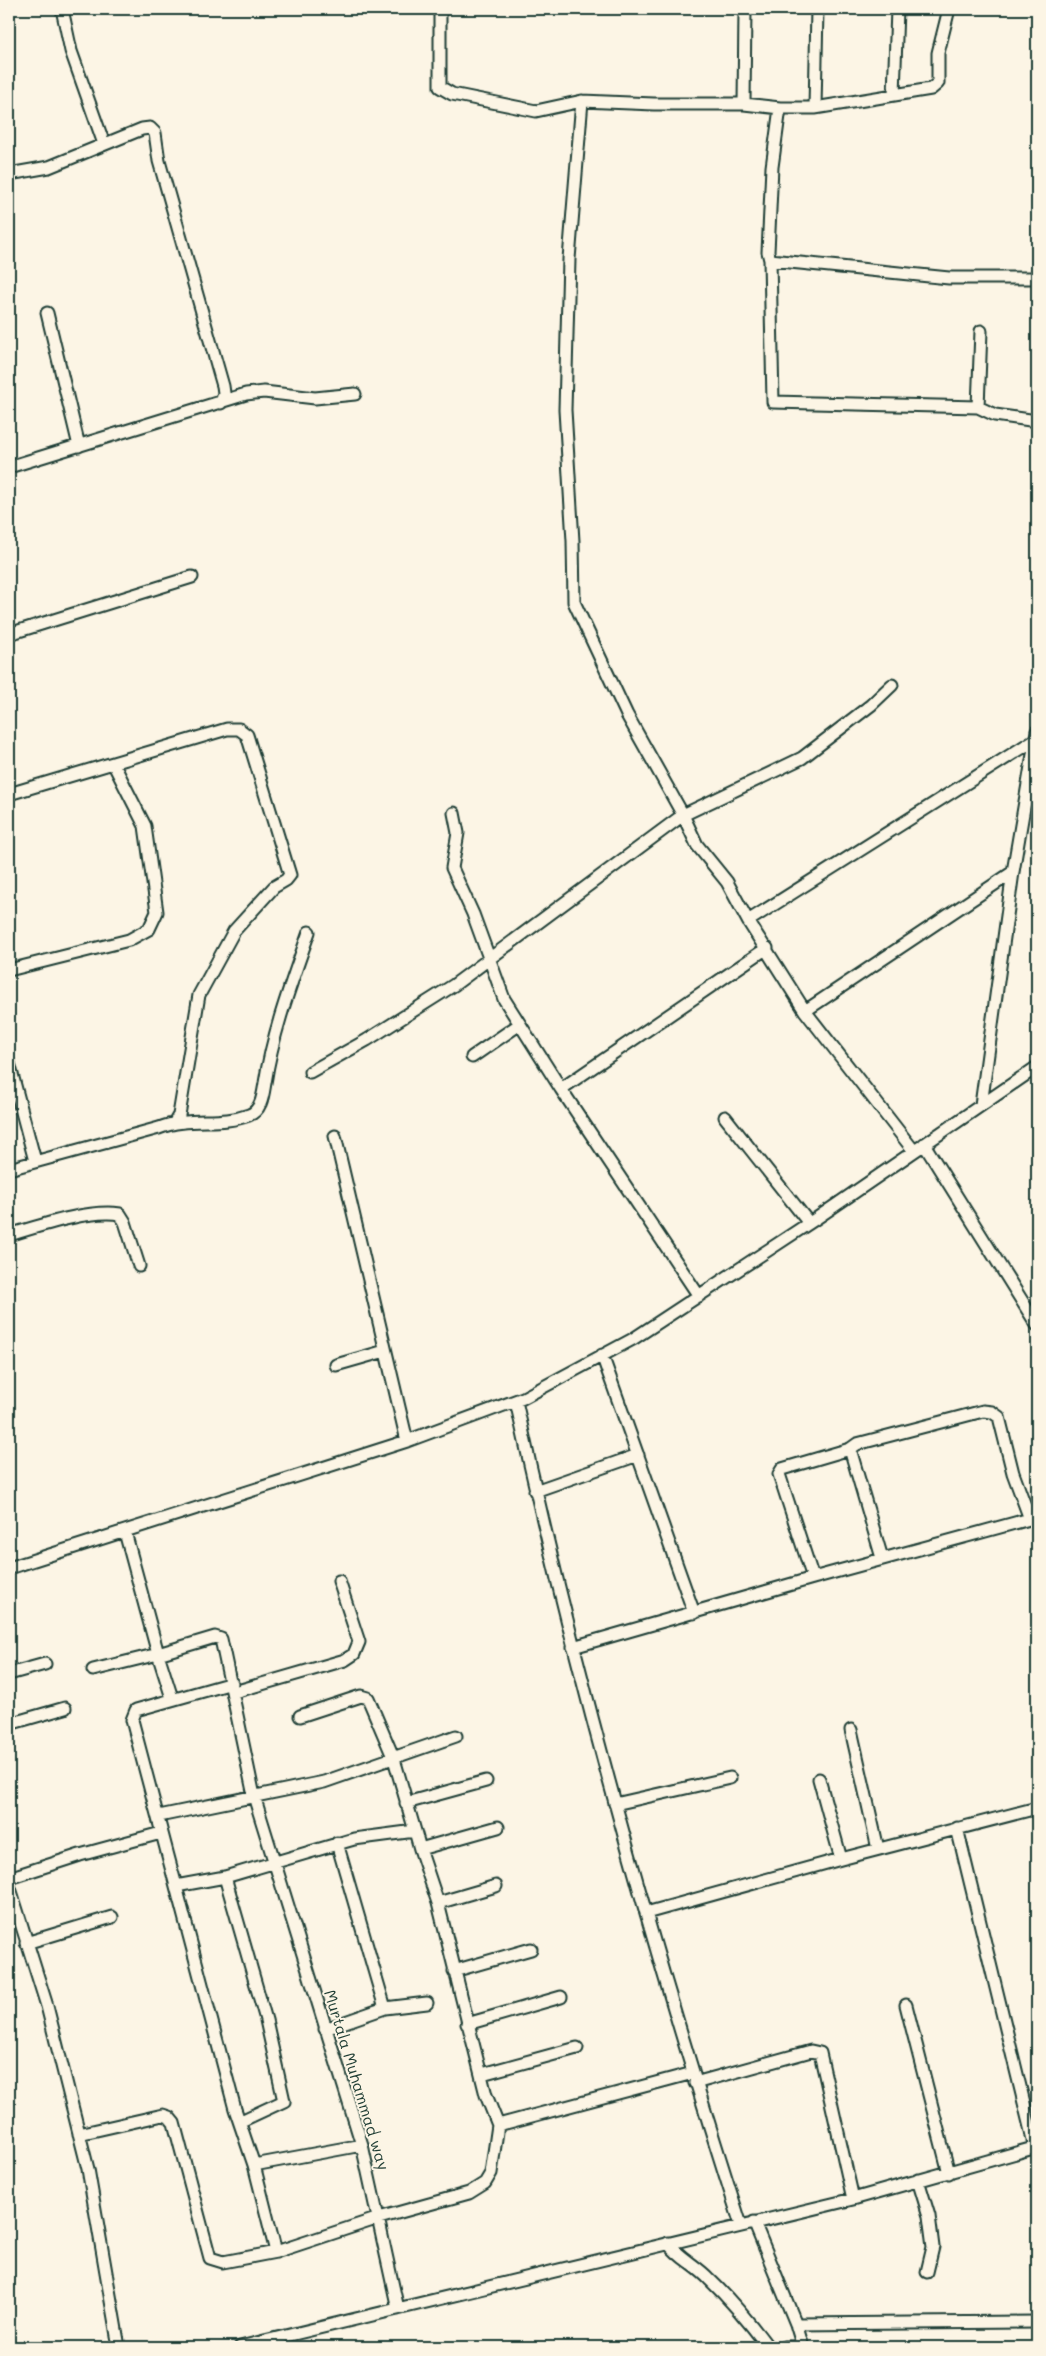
<svg xmlns="http://www.w3.org/2000/svg" width="1046" height="2356" font-family="Mali,sans-serif">
<rect width="100%" height="100%" fill="#fcf5e5"/>
<filter id="ink" filterUnits="userSpaceOnUse"><feTurbulence type="fractalNoise" baseFrequency=".02" numOctaves="2"/><feDisplacementMap in="SourceGraphic" scale="10" xChannelSelector="R" yChannelSelector="G"/><feConvolveMatrix kernelMatrix="1 2 1 2 8 2 1 2 1" color-interpolation-filters="sRGB"/></filter>
<g filter="url(#ink)">
<g fill="none" stroke-linecap="round" stroke-linejoin="round">
<g stroke="#1f3d34" stroke-width="15">
<path id="minor" d="M62 9 71 51 104 144
M440 9V87L452 94 536 111 582 101 654 104H744L780 108H815L931 89 938 83V53L949 9
M894 94 897 9
M582 101 569 259 565 410 573 541 574 602 627 715 683 815 697 845 727 882 748 921 805 1011 914 1151
M744 104 745 9
M780 108 772 167 768 252 770 260 773 402 978 407 995 415 1037 421
M815 108 817 9
M9 174 49 167 142 129 150 128 155 133 159 161 223 386 224 393 221 403
M770 260 949 278H1037
M47 313 79 446
M978 407 981 331
M9 467 246 394 264 392 315 398 355 394
M9 634 192 577
M9 794 227 729H239L247 735 290 875 286 880 274 887 234 931 199 995 179 1115 175 1122
M454 813 458 833 452 868 473 914 504 999 561 1089 699 1296
M748 921 1036 739
M9 970 129 940 149 929 157 912 145 826 113 763
M805 1011 1013 872
M472 1057 520 1024
M9 1063 35 1161
M310 1072 367 1040 454 985 683 815 802 758 871 705 892 685
M561 1089 767 948
M981 1105 1013 872 1037 731
M725 1117 809 1223
M335 1136 407 1441
M924 1144 1037 1325
M9 1169 159 1128C189 1116 220 1126 249 1115 262 1110 263 1094 265 1083 273 1031 292 981 309 932
M9 1235C39 1226 89 1209 120 1214L125 1222 139 1266
M602 1355 694 1613
M336 1365 385 1351
M516 1401C576 1679 654 1954 741 2225
M850 1449 882 1558
M535 1491 638 1455
M125 1532 158 1654 215 1637 221 1639 254 1796 362 2145 398 2309
M9 1568 407 1441 523 1398 633 1339 817 1218 1037 1067
M813 1578 779 1474 782 1469 850 1449 857 1444 983 1411 992 1412 999 1417 1013 1473 1030 1519
M573 1647 813 1578 1037 1517
M93 1670 158 1654 172 1698
M9 1674 45 1664
M232 1683 136 1710 132 1720 235 2109 254 2165 362 2145
M234 1692 345 1660 354 1654 359 1642 339 1581
M300 1716 361 1696 368 1698 394 1759 415 1831
M9 1724 65 1708
M851 1730 878 1849
M819 1779 841 1859
M406 1803 486 1781
M615 1804 730 1778
M159 1816 324 1782 456 1736
M957 1828 1035 2148
M225 1877 266 2020 284 2101 241 2121
M9 1878 80 1855 161 1833
M9 1885 47 2006 88 2169 119 2347
M176 1886 225 1877 354 1839 415 1831 420 1849 498 1827
M438 1903 496 1886
M646 1913 841 1859 1037 1808
M26 1943 112 1917
M454 1971 531 1949
M906 2005 949 2173
M385 2008 427 2003
M467 2024 561 1997
M325 2029 385 2008 337 1843
M482 2074 577 2048
M695 2083 811 2051 820 2053 853 2199
M498 2125 693 2073
M79 2134 163 2115 169 2117 174 2123 210 2258 223 2262 276 2252 379 2218 469 2193 485 2183 491 2173 498 2125 486 2095 438 1903 420 1849
M254 2165 276 2252
M918 2180 929 2216 933 2247 927 2272
M754 2222 796 2324 803 2347
M668 2243C679 2258 696 2265 709 2279 731 2300 750 2323 768 2347
M796 2324 1037 2322
M240 2347 853 2199 1037 2147
M784 2347 803 2346"/>
</g>
<use href="#minor" stroke="#fcf5e5" stroke-width="11"/>
</g>
</g>
<g text-anchor="middle" stroke-width="4" stroke-linejoin="round" paint-order="stroke">
<g font-size="16" fill="#1f3d34" stroke="#fcf5e5">
<text transform="translate(357 2080) rotate(73)" y="6">Murtala Muhammad way</text>
</g>
</g>
<rect width="1046" height="2356" fill="none" stroke="#fcf5e5" stroke-width="30"/>
<rect x="15" y="15" width="1016" height="2326" fill="none" stroke="#1f3d34" stroke-width="2" filter="url(#ink)"/>
</svg>
